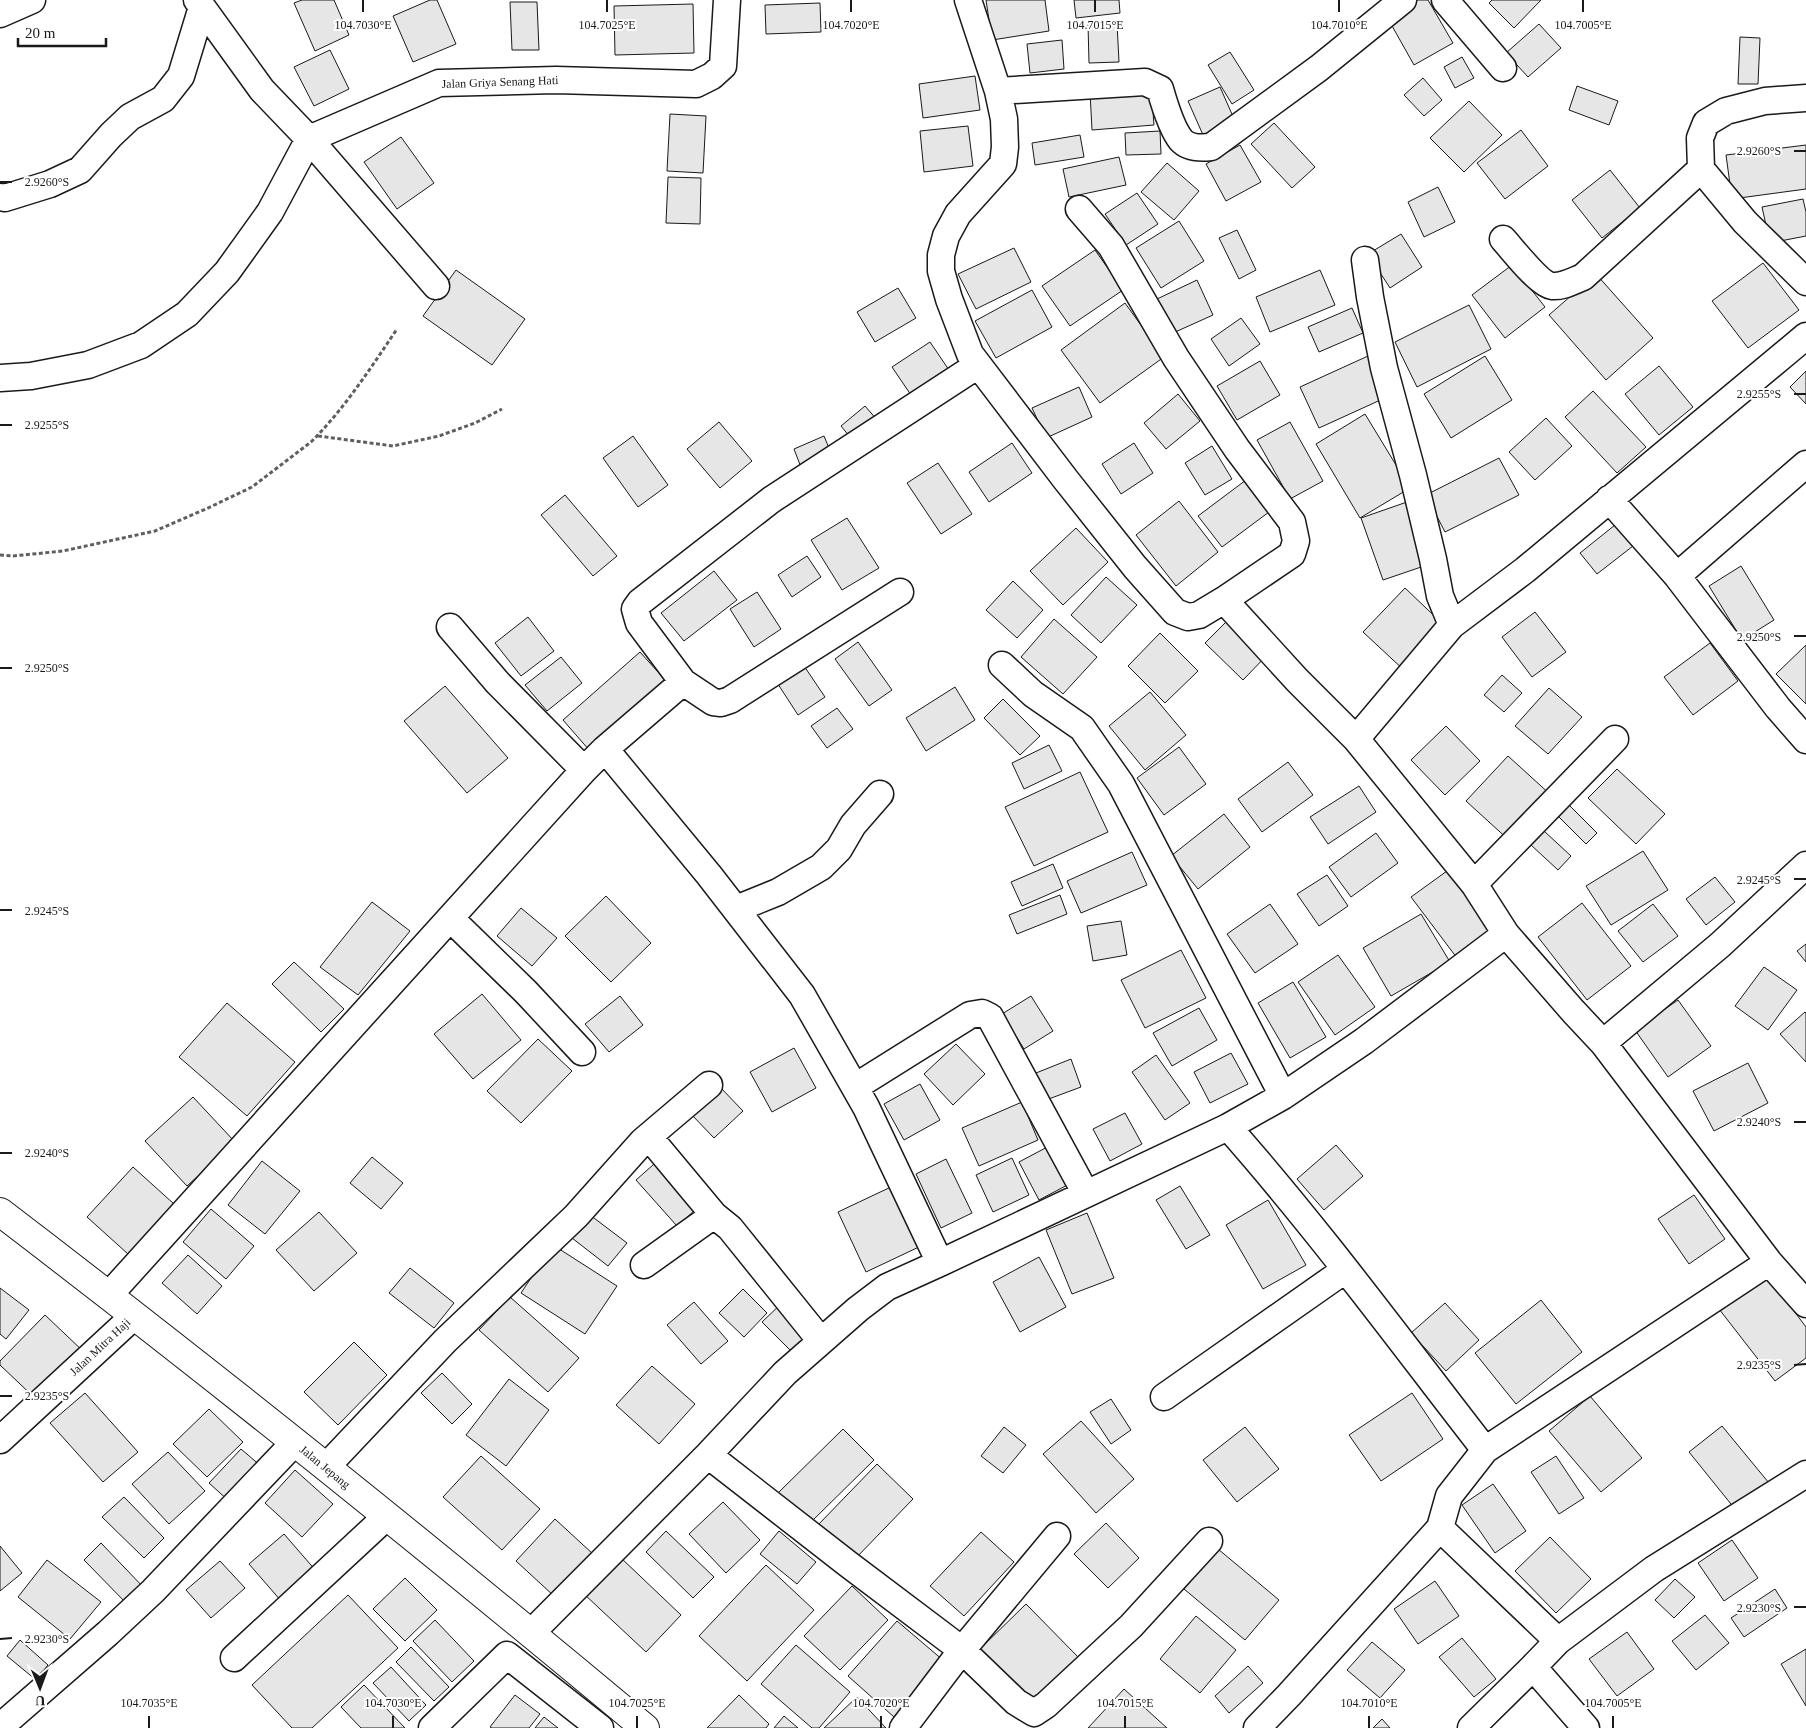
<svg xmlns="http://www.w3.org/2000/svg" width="1806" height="1728" font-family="Georgia,serif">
<rect width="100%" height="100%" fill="#fff"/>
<path fill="#e6e6e6" stroke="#1a1a1a" d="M302 0H334L349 35 315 51 294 3Z
M430 0H437L456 44 413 62 393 16Z
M986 0H1045L1049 31 992 40Z
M1074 0H1119L1120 13 1076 18Z
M1417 0H1428L1453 43 1414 65 1387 17Z
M1492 0H1541L1514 28 1489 3Z
M510 2H537L539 50H512Z
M820 3 821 32 766 34 765 5Z
M693 4 694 53 615 55 614 6Z
M1117 23 1119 62 1089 63 1088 24Z
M1539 24 1561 48 1528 77 1506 53Z
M1740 37 1760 38 1758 84H1738Z
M1062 40 1064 69 1030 73 1027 44Z
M330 50 349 89 314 106 294 67Z
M1230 52 1254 90 1232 104 1208 65Z
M1462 57 1474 78 1455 88 1444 67Z
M975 76 980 110 923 118 919 84Z
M1423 78 1442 100 1424 116 1404 95Z
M1577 86 1618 101 1609 125 1569 110Z
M1151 87 1154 125 1092 130 1090 92Z
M1220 87 1235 121 1203 135 1188 101Z
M1469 101 1502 135 1464 172 1430 138Z
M670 114 706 116 703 173 667 171Z
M1274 123 1315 167 1292 188 1251 144Z
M968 126 973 166 924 172 920 131Z
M1521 130 1548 166 1505 199 1477 163Z
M1160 131 1161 154 1126 155 1125 133Z
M1080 135 1084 157 1035 165 1032 143Z
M401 137 434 183 397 209 364 162Z
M1240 145 1261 182 1226 201 1206 164Z
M1806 145V189L1732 199 1726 155Z
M1119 157 1126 185 1069 197 1063 169Z
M1167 163 1199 191 1174 220 1141 192Z
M1610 170 1640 208 1602 238 1572 200Z
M668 177 701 178 700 224 666 223Z
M1438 187 1455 222 1424 237 1408 202Z
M1137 193 1158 224 1126 245 1105 214Z
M1803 199 1806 212V236L1770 243 1762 207Z
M1179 221 1204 261 1161 288 1136 248Z
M1237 230 1256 270 1239 279 1219 238Z
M1401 234 1422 267 1390 288 1368 254Z
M1014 248 1031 282 976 309 958 274Z
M1095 250 1123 290 1070 326 1042 286Z
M1763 263 1799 310 1748 348 1712 301Z
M1512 265 1545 307 1505 338 1472 295Z
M456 270 525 319 492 365 423 316Z
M1320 270 1335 305 1270 332 1256 297Z
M1596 274 1653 338 1606 380 1549 315Z
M1197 280 1213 315 1173 333 1157 299Z
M898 288 916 318 875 342 857 312Z
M1032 290 1052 327 996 358 975 321Z
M1125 303 1164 357 1100 403 1061 350Z
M1469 305 1491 349 1417 387 1395 342Z
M1352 308 1363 333 1319 352 1308 327Z
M1241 318 1260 344 1229 366 1211 339Z
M930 342 951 373 913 398 892 367Z
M1368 356 1387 397 1319 428 1300 387Z
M1485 356 1512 400 1451 438 1424 394Z
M1260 361 1280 395 1237 420 1217 386Z
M1659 366 1693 407 1659 435 1625 394Z
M1806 371V404L1790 387Z
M1079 387 1092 417 1046 438 1032 408Z
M1593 391 1646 447 1617 473 1565 417Z
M1178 394 1200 421 1166 449 1144 423Z
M865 406 878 421 854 442 841 426Z
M1365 414 1410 488 1360 518 1316 444Z
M1546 418 1572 446 1535 480 1509 452Z
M719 422 752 461 720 488 687 449Z
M1290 422 1323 481 1290 499 1257 440Z
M633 436 668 485 638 507 603 458Z
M824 436 833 458 802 470 794 449Z
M1012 443 1032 473 989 502 969 472Z
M1134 443 1153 473 1121 494 1102 464Z
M1212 446 1232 479 1205 495 1185 463Z
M1499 458 1519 495 1445 532 1426 495Z
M938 463 972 514 941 534 907 483Z
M1250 477 1273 509 1222 547 1198 516Z
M565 495 617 556 593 576 541 515Z
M1179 501 1218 552 1176 586 1136 535Z
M1407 502 1430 564 1383 580 1361 518Z
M847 518 879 568 842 590 811 540Z
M1615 525 1633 546 1597 574 1580 553Z
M1076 528 1108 562 1063 605 1030 571Z
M807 556 821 577 792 597 778 575Z
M1741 566 1774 620 1742 640 1709 586Z
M714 571 737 600 684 641 661 613Z
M1106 577 1137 605 1101 643 1071 615Z
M1013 581 1043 610 1017 638 986 610Z
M1405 588 1447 628 1406 672 1363 632Z
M757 592 781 629 754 647 730 609Z
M1535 612 1566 652 1532 677 1502 637Z
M1232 616 1270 652 1243 680 1205 643Z
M528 617 554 651 521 676 495 643Z
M1054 619 1097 657 1063 694 1021 657Z
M1160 633 1198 671 1165 703 1128 666Z
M858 642 892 690 869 706 835 659Z
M1710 643 1738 681 1693 715 1664 677Z
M1806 645V704L1776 674Z
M640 652 667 682 590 751 563 720Z
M561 657 582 683 547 711 525 685Z
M800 660 825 697 798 715 774 678Z
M1502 675 1522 693 1504 712 1484 695Z
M445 686 508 758 467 793 404 721Z
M955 687 975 720 926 751 906 718Z
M1549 688 1582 717 1548 754 1515 726Z
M1150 692 1186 735 1145 770 1109 726Z
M1003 699 1040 736 1020 755 984 718Z
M837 708 853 729 827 748 811 726Z
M1446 726 1480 761 1445 795 1411 760Z
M1049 745 1062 771 1024 789 1012 763Z
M1179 747 1206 784 1164 815 1137 778Z
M1508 756 1552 796 1511 842 1466 801Z
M1288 762 1313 795 1262 832 1238 799Z
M1617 769 1665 814 1636 844 1588 798Z
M1080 772 1108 832 1034 866 1005 807Z
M1359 786 1376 812 1328 844 1310 817Z
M1567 803 1597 833 1586 844 1556 814Z
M1224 814 1250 847 1198 889 1171 856Z
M1544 831 1571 856 1558 870 1531 845Z
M1376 833 1398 863 1351 897 1329 867Z
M1643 851 1668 890 1611 925 1586 886Z
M1132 852 1147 885 1081 913 1067 881Z
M1053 864 1063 888 1022 906 1011 882Z
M1447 871 1493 932 1457 958 1411 897Z
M1327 875 1348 906 1319 926 1297 894Z
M1715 877 1735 902 1706 925 1686 899Z
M1060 895 1067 914 1017 934 1009 915Z
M606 896 651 943 611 982 565 936Z
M372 902 410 931 358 995 320 967Z
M1582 903 1631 966 1587 1000 1538 937Z
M1270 904 1298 944 1255 973 1227 934Z
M1653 904 1678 936 1643 962 1618 931Z
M521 908 557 938 532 966 497 936Z
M1421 914 1450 962 1391 996 1363 948Z
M1121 921 1127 955 1093 961 1087 926Z
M1806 944V962L1797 951Z
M1181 950 1206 998 1145 1028 1121 980Z
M1338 955 1375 1007 1335 1035 1298 982Z
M294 962 344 1009 321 1032 272 984Z
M1764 967 1797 990 1768 1030 1735 1006Z
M1293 982 1326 1037 1290 1058 1258 1003Z
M482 994 521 1040 473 1079 434 1034Z
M620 996 643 1025 609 1052 585 1024Z
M1031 996 1053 1031 1024 1049 1002 1014Z
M1678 1000 1711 1046 1668 1077 1635 1030Z
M227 1003 295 1062 247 1116 179 1057Z
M1199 1008 1217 1040 1172 1066 1153 1033Z
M1805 1012 1806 1013V1062L1780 1034Z
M538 1039 572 1071 521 1123 487 1091Z
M956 1044 985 1074 953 1105 924 1074Z
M794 1048 816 1088 772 1112 750 1072Z
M1231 1053 1248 1084 1210 1103 1194 1072Z
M1156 1055 1190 1103 1165 1120 1132 1072Z
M1071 1059 1081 1087 1046 1100 1036 1073Z
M1748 1063 1768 1103 1714 1131 1693 1091Z
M920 1084 940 1120 904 1140 884 1104Z
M720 1087 743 1111 714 1138 691 1114Z
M193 1097 235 1142 187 1186 145 1141Z
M1022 1102 1038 1140 979 1166 962 1128Z
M1125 1113 1142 1144 1110 1161 1093 1129Z
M1053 1144 1073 1182 1039 1200 1019 1162Z
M1336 1145 1363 1176 1324 1210 1297 1179Z
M372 1157 403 1183 381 1209 350 1183Z
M662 1157 703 1203 677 1226 636 1180Z
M1012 1158 1029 1195 993 1212 976 1175Z
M946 1159 972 1213 941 1228 916 1174Z
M262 1161 300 1191 265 1234 228 1205Z
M133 1167 174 1204 128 1254 87 1217Z
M893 1186 921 1246 866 1272 838 1212Z
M1180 1186 1210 1235 1186 1249 1156 1200Z
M1694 1195 1725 1239 1689 1264 1658 1219Z
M1268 1200 1306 1265 1263 1289 1226 1225Z
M211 1209 254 1246 226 1279 183 1242Z
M319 1212 357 1253 314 1291 276 1250Z
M1087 1213 1114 1278 1072 1294 1046 1230Z
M590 1215 627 1243 608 1266 572 1238Z
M553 1245 617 1286 585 1334 521 1293Z
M188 1255 222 1286 197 1314 162 1283Z
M1039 1257 1066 1307 1020 1332 993 1282Z
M410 1268 454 1303 434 1328 389 1293Z
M1766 1274 1806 1327V1358L1775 1381 1719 1309Z
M0 1288 29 1310 6 1339 0 1334Z
M743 1289 767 1313 744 1337 719 1313Z
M510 1297 579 1358 548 1392 479 1330Z
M1541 1300 1582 1352 1516 1404 1475 1353Z
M694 1302 728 1341 701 1364 667 1325Z
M783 1302 813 1332 792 1352 762 1322Z
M1445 1303 1479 1340 1446 1371 1411 1333Z
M45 1315 85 1353 39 1402 0 1365V1361Z
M354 1342 387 1375 338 1425 304 1392Z
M652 1366 695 1404 659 1444 616 1405Z
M442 1373 472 1404 452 1424 421 1393Z
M509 1379 549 1410 506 1466 466 1435Z
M85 1393 138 1452 103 1482 50 1423Z
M1412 1393 1443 1439 1381 1481 1349 1435Z
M1590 1396 1642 1458 1601 1492 1549 1431Z
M1111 1399 1131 1430 1111 1444 1090 1412Z
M209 1409 243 1442 207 1477 173 1444Z
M1081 1421 1134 1479 1096 1513 1043 1454Z
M1722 1426 1769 1483 1735 1509 1689 1452Z
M1004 1427 1026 1445 1003 1473 981 1456Z
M1245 1427 1279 1469 1237 1502 1203 1460Z
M843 1429 874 1460 809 1524 778 1493Z
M241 1449 262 1467 230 1502 209 1483Z
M168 1452 205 1491 169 1524 132 1484Z
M481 1456 540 1509 502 1550 443 1497Z
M1556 1456 1584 1498 1559 1514 1531 1472Z
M877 1464 913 1499 854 1560 818 1525Z
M295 1470 333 1504 302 1537 265 1503Z
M1493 1484 1526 1531 1495 1553 1462 1505Z
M124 1497 164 1538 144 1558 102 1517Z
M723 1502 760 1540 726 1573 689 1534Z
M555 1519 593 1554 554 1596 516 1561Z
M1106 1523 1139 1558 1108 1588 1074 1554Z
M666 1531 714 1577 693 1598 646 1552Z
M779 1531 816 1562 797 1584 760 1554Z
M981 1532 1014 1562 964 1616 930 1586Z
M284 1534 317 1572 282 1602 249 1564Z
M1550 1537 1591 1579 1556 1613 1515 1571Z
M1732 1540 1758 1578 1724 1601 1698 1563Z
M101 1543 146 1590 129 1606 84 1560Z
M0 1546 22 1573 0 1591Z
M1218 1549 1279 1600 1245 1640 1184 1589Z
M620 1557 681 1615 646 1652 584 1594Z
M47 1560 101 1602 70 1639 18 1597Z
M220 1561 245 1588 211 1618 186 1590Z
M766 1565 814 1610 747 1681 699 1636Z
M405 1578 437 1610 405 1641 373 1609Z
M1675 1579 1695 1597 1674 1618 1655 1600Z
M1435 1581 1459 1616 1418 1644 1394 1609Z
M852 1586 888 1620 840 1670 804 1636Z
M1775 1589 1787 1608 1744 1637 1731 1618Z
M348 1595 398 1648 312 1728H292L252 1685Z
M1026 1604 1080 1659 1035 1703 980 1649Z
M1705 1615 1729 1643 1696 1670 1672 1641Z
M1196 1616 1236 1650 1200 1693 1160 1659Z
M435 1620 474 1661 452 1682 413 1641Z
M897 1621 944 1661 894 1717 848 1676Z
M1627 1632 1654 1669 1617 1696 1589 1659Z
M1462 1638 1496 1679 1474 1697 1439 1657Z
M20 1640 48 1665 36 1680 7 1656Z
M1372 1642 1405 1670 1380 1698 1347 1670Z
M796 1645 850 1692 819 1728H812L761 1684Z
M411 1647 449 1687 434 1701 396 1662Z
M1806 1649V1706L1781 1664Z
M1248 1666 1263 1683 1229 1713 1215 1696Z
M391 1667 426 1705 409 1721 373 1683Z
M364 1685 405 1728H361L341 1707Z
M1124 1689 1167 1728H1088Z
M515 1695 540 1714 529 1728H492L490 1727Z
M739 1695 769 1724 766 1728H707Z
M857 1697 886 1728H824Z
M784 1716 798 1728H774Z
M544 1717 558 1728H535Z
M1382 1719 1390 1728H1373Z"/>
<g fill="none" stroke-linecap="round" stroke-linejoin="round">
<g stroke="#1a1a1a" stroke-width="29">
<path id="street" d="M197 0 262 90 309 139 436 286
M968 0 998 91 1004 119 1005 147 1003 164 958 214 946 236 941 255V271L949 299 970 354 1066 480 1135 567 1175 612 1188 617 1199 615 1224 600 1297 680 1356 739 1474 884 1506 934
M1445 0 1503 68
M0 14 32 0
M998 91 1145 82 1160 89C1164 103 1172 129 1181 140 1188 148 1202 148 1211 147L1319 68 1403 0
M1806 98 1765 101 1726 111 1706 123 1700 138 1701 169 1745 222 1806 282
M309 139 439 83 556 80 696 84 712 76 723 66 727 0
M0 197 5 198 50 184 80 170 111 135 130 117 163 99 181 76 202 7
M1079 209 1111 246 1176 358 1237 449 1292 522 1296 541 1292 554 1224 600
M1503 239C1513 250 1539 284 1552 286 1563 287 1573 281 1583 277L1701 169
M1365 260 1370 297 1384 368 1413 475 1433 559 1440 596 1452 625
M0 378 31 376 88 365 141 345 187 314 227 272 270 212 309 139
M1609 499 1677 576 1778 708 1806 740
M1677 576 1806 464
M450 627 497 682 584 770
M1002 665 1033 694 1082 728 1121 784 1283 1096
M683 682 639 623 635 609 640 602 771 500 978 365
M1356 739 1452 625 1525 570 1806 336
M605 749 709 875 802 995 866 1107 940 1263
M1474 884 1615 739
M736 909 778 892 821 867 839 849 853 825 880 794
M450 918 526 992 582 1052
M1603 1043 1769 1262 1806 1304
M855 1087 970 1015 982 1013 990 1017 1086 1194
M1228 1127C1319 1230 1401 1342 1485 1450
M649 1137 714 1215
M644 1265 714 1215 730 1228 821 1341
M109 1295 584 770 605 749 683 682 713 702 721 703 730 700 900 592
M1164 1397 1345 1270
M0 1440 134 1316
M708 1455 848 1564 962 1650 1016 1702 1034 1713 1046 1705 1131 1626 1209 1541
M326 1467 445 1341 576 1216 643 1141 709 1085
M1440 1528 1558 1641 1533 1667
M531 1633 708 1455 785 1373 858 1309 887 1287 940 1263 1228 1127 1283 1096 1364 1041 1506 934 1573 1011 1603 1043 1720 945 1806 865
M1558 1641 1654 1569 1806 1474
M234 1658 386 1517
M0 1727 108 1633 153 1591 295 1442
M432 1728 507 1655 600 1728
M903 1728 962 1650 1057 1536
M1257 1728 1289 1695 1440 1528 1449 1496 1485 1450 1769 1262
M1471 1728 1533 1667 1586 1728"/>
</g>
<g stroke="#1a1a1a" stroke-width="30">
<path id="secondary" d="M0 1212C219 1379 434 1552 645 1728"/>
</g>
<path stroke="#5f5f5f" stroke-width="3" stroke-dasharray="4 2.5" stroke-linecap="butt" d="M318 436 393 446 439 436 475 423 502 409
M0 555 13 556 63 551 155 531 208 508 252 487 311 442C345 408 370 369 397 329"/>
<use href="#street" stroke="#fff" stroke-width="26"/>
<use href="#secondary" stroke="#fff" stroke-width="28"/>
</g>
<path fill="none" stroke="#1a1a1a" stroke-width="2" d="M363 0V12M607 0V12M851 0V12M1095 0V12M1339 0V12M1583 0V12M1794 151H1806M0 182H12M1794 394H1806M0 425H12M1794 636H1806M0 668H12M1794 879H1806M0 910H12M1794 1122H1806M0 1153H12M1794 1365 1806 1364M0 1396H12M1794 1607H1806M0 1639 12 1638M149 1716V1728M393 1716V1728M637 1716V1728M881 1716V1728M1125 1716V1728M1369 1716V1728M1613 1716V1728"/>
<g text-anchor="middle" stroke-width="4" stroke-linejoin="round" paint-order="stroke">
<g font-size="12" fill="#1a1a1a" stroke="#fff">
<text transform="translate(500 82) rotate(-2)" y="4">Jalan Griya Senang Hati</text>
<text transform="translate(100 1347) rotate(-43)" y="4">Jalan Mitra Haji</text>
<text transform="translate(325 1467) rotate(39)" y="4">Jalan Jepang</text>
</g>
</g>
<g font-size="12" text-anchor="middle" fill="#1a1a1a" stroke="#fff" stroke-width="4" stroke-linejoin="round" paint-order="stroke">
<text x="363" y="29">104.7030°E</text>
<text x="607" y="29">104.7025°E</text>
<text x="851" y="29">104.7020°E</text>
<text x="1095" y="29">104.7015°E</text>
<text x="1339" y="29">104.7010°E</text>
<text x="1583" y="29">104.7005°E</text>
<text x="1759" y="155">2.9260°S</text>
<text x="47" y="186">2.9260°S</text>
<text x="1759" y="398">2.9255°S</text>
<text x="47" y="429">2.9255°S</text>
<text x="1759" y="641">2.9250°S</text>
<text x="47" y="672">2.9250°S</text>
<text x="1759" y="884">2.9245°S</text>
<text x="47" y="915">2.9245°S</text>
<text x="1759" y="1126">2.9240°S</text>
<text x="47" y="1157">2.9240°S</text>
<text x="1759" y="1369">2.9235°S</text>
<text x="47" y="1400">2.9235°S</text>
<text x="1759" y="1612">2.9230°S</text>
<text x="47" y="1643">2.9230°S</text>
<text x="149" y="1707">104.7035°E</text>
<text x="393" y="1707">104.7030°E</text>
<text x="637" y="1707">104.7025°E</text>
<text x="881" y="1707">104.7020°E</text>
<text x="1125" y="1707">104.7015°E</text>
<text x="1369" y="1707">104.7010°E</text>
<text x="1613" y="1707">104.7005°E</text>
</g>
<g transform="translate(40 1688) rotate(179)" stroke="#ffffff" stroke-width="4" paint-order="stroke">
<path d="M0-4L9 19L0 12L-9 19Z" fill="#1a1a1a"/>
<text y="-8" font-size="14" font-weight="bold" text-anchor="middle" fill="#1a1a1a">U</text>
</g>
<path d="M18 38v8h88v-8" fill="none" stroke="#1a1a1a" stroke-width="2.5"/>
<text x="25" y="38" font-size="15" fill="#1a1a1a" stroke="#ffffff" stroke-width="4" paint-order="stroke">20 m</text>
</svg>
